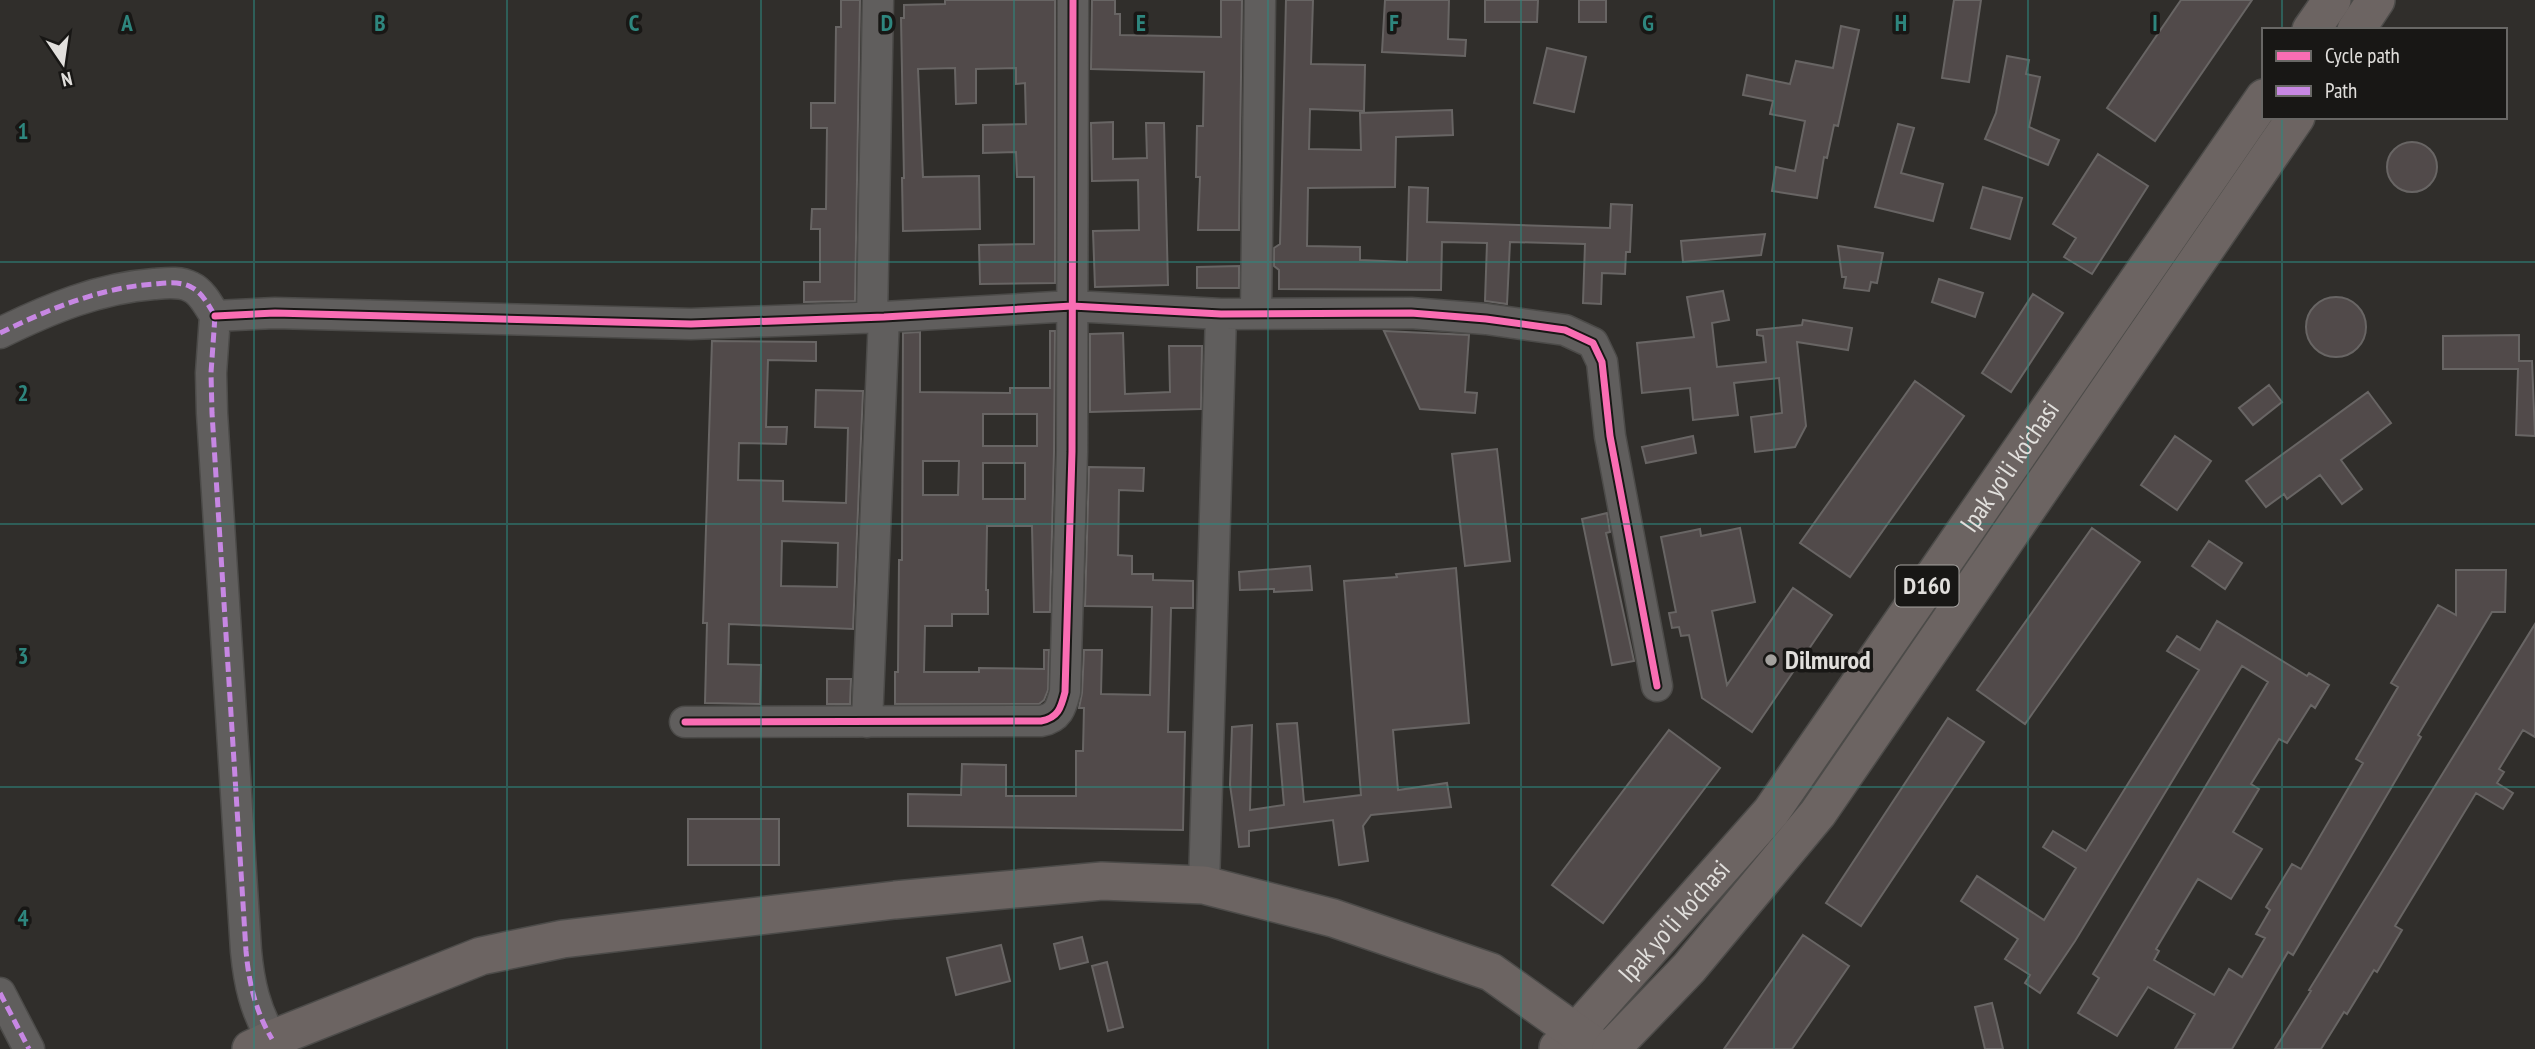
<svg xmlns="http://www.w3.org/2000/svg" width="2535" height="1049" font-family="'PT Sans Narrow',sans-serif">
<rect width="100%" height="100%" fill="#302e2b"/>
<path fill="#514a4a" stroke="#686564" stroke-width="2" fill-rule="evenodd" d="M841 0H860L855 301 804 302V282H820V229H811L812 209H826L827 128H811V103H835L836 27H841Z
M945 0H1055V283L980 284 979 245 1034 244V177H1017L1016 152 983 153V125L1026 124 1025 83 1016 84V68L976 69V103L956 104 955 68 918 69 923 177 979 176 980 229 903 231 902 178H904L901 18H904V5L945 4Z
M1092 0H1115V14H1120V35L1221 37V0H1242L1239 230H1198L1200 177H1196L1197 126H1203L1204 72 1091 69Z
M1286 0H1313L1311 64 1365 65 1364 111 1310 109 1309 149 1361 150 1360 113 1452 110 1453 135 1396 137 1395 187 1308 188 1307 246 1360 247V260L1407 262 1409 187 1428 188 1427 222 1610 228 1611 204 1632 205 1630 252H1626L1625 274 1602 273 1601 304 1583 303 1585 244 1510 242 1507 304 1485 301 1487 243 1442 242 1441 290 1279 289V270L1274 266V248L1280 244Z
M1385 0H1449L1448 39 1466 40 1465 56 1382 52Z
M1485 0H1538L1537 22H1485Z
M1579 0H1606V22H1579Z
M1954 0H1981L1969 82 1942 78Z
M2181 0H2252L2155 141 2107 108Z
M1841 26 1859 30 1838 126 1834 125 1827 158 1824 157 1817 198 1772 191 1776 167 1795 171 1805 121 1770 114 1773 101 1743 95 1747 75 1790 84 1796 61 1833 68Z
M1547 48 1586 57 1574 112 1534 103Z
M2007 56 2029 60 2026 74 2040 77 2029 127 2059 140 2048 165 1985 139 1996 113Z
M1113 122V159L1147 158 1146 123H1164L1168 285 1095 287 1093 231 1139 230 1138 180 1092 181 1091 123Z
M1898 124 1914 128 1901 173 1943 184 1933 221 1875 207Z
M2387 167a25 25 0 1 1 50 0a25 25 0 1 1-50 0Z
M2098 154 2148 186 2092 274 2064 257 2076 238 2053 224Z
M1983 187 2022 198 2010 239 1971 228Z
M1765 234 1761 255 1683 262 1681 241Z
M1838 246 1883 253 1877 283 1871 282 1869 291 1844 288 1846 277H1842Z
M1239 266V288H1197V267Z
M1939 279 1983 293 1975 317 1932 302Z
M1723 291 1729 320 1712 323 1717 367 1766 362 1763 336 1757 335V330L1802 325 1803 320 1852 328 1848 350 1797 342 1806 426 1795 447 1755 452 1751 417 1782 413 1779 378 1734 383 1738 415 1693 420 1690 388 1642 393 1637 343 1694 337 1687 297Z
M2033 294 2063 313 2011 392 1982 373Z
M2306 327a30 30 0 1 1 60 0a30 30 0 1 1-60 0Z
M1050 331H1055L1054 452 1050 612H1034L1032 526H987L986 590H988V614H952V626H925L924 672H979V668L1044 669V650H1049L1048 690 1044 700 1039 704H895V672H898L899 560H902L903 333 920 332V392L1010 393V388H1050ZM983 414H1037V446H983ZM923 461H959L958 495H923ZM983 463H1025V499H983Z
M1384 331 1469 335 1465 392 1477 393 1475 413 1420 409Z
M1123 333 1125 394 1170 392 1169 346H1202L1201 409 1090 412V334Z
M2519 335V361H2532L2535 436 2516 435 2518 369H2443V336Z
M712 341 816 342V361L768 360 766 427H787L786 444 739 443 738 480 783 481V501L846 503 848 428 815 427 816 390 863 391 853 629 729 624 728 664 761 665 760 704 705 703 707 623H703ZM782 541 838 543 837 587 781 586Z
M1915 381 1964 416 1850 577 1800 543Z
M2269 385 2282 402 2253 425 2239 408Z
M2368 392 2391 423 2341 460 2362 489 2342 504 2320 475 2287 499 2284 494 2266 507 2246 481Z
M1693 436 1696 453 1646 463 1642 447Z
M2175 436 2211 461 2177 510 2141 485Z
M1497 449 1510 561 1465 566 1452 454Z
M1089 467 1144 468 1143 491 1119 490 1118 555 1132 556V574H1153V580L1193 581V608H1171L1168 732H1185L1183 830 908 826V794L961 795 962 764 1006 765V796H1076V751H1083L1084 708H1079L1082 693 1084 650H1102L1101 694 1150 695 1152 607 1085 606Z
M1607 513 1610 532 1606 533 1634 661 1612 665 1582 519Z
M1740 528 1755 602 1712 611 1727 685 1793 588 1832 615 1752 732 1702 698 1689 635 1681 636 1679 627 1672 628 1669 613 1676 612 1661 537 1700 529 1701 536Z
M2092 528 2140 562 2025 724 1977 690Z
M2209 541 2242 563 2225 589 2192 566Z
M1310 566 1312 590 1274 592V589L1240 590 1239 572Z
M1456 568 1469 723 1393 730 1398 790 1447 783 1451 807 1371 815 1363 826 1368 861 1339 865 1333 820 1249 831V846L1239 847 1230 785 1232 727 1252 725 1250 810 1284 805 1277 724 1297 723 1304 802 1361 795 1344 581 1397 577 1396 574Z
M2456 570H2506L2505 612H2492L2418 735 2421 737 2293 955 2288 952 2232 1049H2175L2195 1014 2148 987 2117 1036 2078 1013 2099 978 2093 974 2268 682 2242 666 2075 941 2040 993 2025 983 2030 975 2005 959 2018 939 1961 901 1977 876 2044 920 2076 868 2043 847 2053 831 2086 851 2199 670 2167 651 2177 636 2200 650 2217 621 2307 676 2309 673 2329 685 2315 708 2311 705 2287 743 2279 739 2251 784 2259 789 2233 832 2262 849 2231 899 2198 879 2156 949 2159 951 2154 960 2214 995 2229 969 2242 977 2265 938 2256 934 2270 910 2266 907 2292 864 2301 869 2363 763 2356 759 2398 687 2391 683 2438 605 2456 615Z
M2535 624V737L2523 730 2499 769 2504 772 2497 783 2513 793 2503 809 2476 793 2395 926 2402 930 2377 972 2374 970 2347 1014 2344 1012 2321 1049H2275L2311 991 2309 990Z
M827 679H851L850 704H827Z
M1948 718 1984 742 1861 926 1826 903Z
M1669 730 1720 768 1603 923 1552 885Z
M688 819H779V865H688Z
M1803 935 1849 966 1792 1049H1724Z
M1082 937 1088 962 1060 969 1054 944Z
M1001 945 1010 981 956 995 947 958Z
M1107 962 1123 1027 1108 1031 1092 966Z
M1992 1003 1997 1023 2003 1049H1985L1975 1007Z"/>
<g fill="none" stroke-linecap="round" stroke-linejoin="round">
<g stroke="#4c4b49" stroke-width="33">
<path id="minor" d="M1256 312 1260 0
M215 316 275 313 691 324 884 317 1072 306 1221 314 1411 313 1486 319 1565 330 1593 343 1602 362 1610 436 1657 686
M872 318 878 0
M0 333C49 309 99 288 154 284 166 283 180 281 191 287 202 292 209 306 215 316L211 373 212 413 246 951C249 983 255 1010 272 1039
M685 722 1041 721C1058 718 1061 708 1065 692L1072 452 1073 0
M867 722 884 317
M1204 885 1221 314
M0 993 29 1049"/>
</g>
<g stroke="#4c4b49" stroke-width="40">
<g id="major">
<path d="M2311 30 2332 0"/>
<path d="M2356 30 2376 0"/>
<path id="s1" d="M1558 1048 1577 1031 1771 812 2264 98"/>
<path d="M251 1049 272 1039 481 956 563 939 895 900 1102 881 1204 885 1333 918 1491 972 1599 1049"/>
<path d="M1611 1049 1689 968 1818 813 2296 117"/>
</g>
</g>
<use href="#minor" stroke="#605e5d" stroke-width="30"/>
<use href="#major" stroke="#6c6462" stroke-width="37"/>
<path stroke="#c787e3" stroke-width="5" stroke-dasharray="10 5" stroke-linecap="butt" d="M0 333C49 309 99 288 154 284 166 283 180 281 191 287 202 292 209 306 215 316L211 373 212 413 246 951C249 983 255 1010 272 1039
M0 993 29 1049"/>
<g stroke="#181715" stroke-width="11">
<path id="cycleway" d="M215 316 275 313 691 324 884 317 1072 306 1221 314 1411 313 1486 319 1565 330 1593 343 1602 362 1610 436 1657 686
M685 722 1041 721C1058 718 1061 708 1065 692L1072 452 1073 0"/>
</g>
<use href="#cycleway" stroke="#f96db3" stroke-width="7"/>
</g>
<path fill="none" stroke="#2e867e" stroke-width="2" stroke-opacity="0.55" d="M254 0V1049M507 0V1049M761 0V1049M1014 0V1049M1268 0V1049M1521 0V1049M1774 0V1049M2028 0V1049M2282 0V30M2282 117V1049M0 262H2535M0 524H2535M0 787H2535"/>
<circle fill="#a3a19e" stroke="#181715" stroke-width="2.5" cx="1771" cy="660" r="7"/>
<g text-anchor="middle" stroke-width="7" stroke-linejoin="round" paint-order="stroke">
<rect fill="#181715" stroke="#a5a3a0" stroke-width="2" x="1895.5" y="565.5" width="63" height="41" rx="5"/>
<g font-size="24" font-weight="bold" fill="#e1dfdc">
<text x="1927" y="594">D160</text>
</g>
<g font-size="26" fill="#e1dfdc" stroke="#181715">
<text dy="9" stroke="none"><textPath href="#s1" startOffset="738">Ipak yo'li ko'chasi</textPath></text>
<text dy="9" stroke="none"><textPath href="#s1" startOffset="172">Ipak yo'li ko'chasi</textPath></text>
</g>
<g font-size="26" font-weight="bold" fill="#e1dfdc" stroke="#181715" text-anchor="start">
<text x="1785" y="669">Dilmurod</text>
</g>
</g>
<g font-size="23" text-anchor="middle" font-weight="bold" fill="#2e867e" stroke="#181715" stroke-width="7" stroke-linejoin="round" paint-order="stroke">
<text x="127" y="31">A</text>
<text x="380" y="31">B</text>
<text x="634" y="31">C</text>
<text x="887" y="31">D</text>
<text x="1141" y="31">E</text>
<text x="1394" y="31">F</text>
<text x="1648" y="31">G</text>
<text x="1901" y="31">H</text>
<text x="2155" y="31">I</text>
<text x="23" y="139">1</text>
<text x="23" y="401">2</text>
<text x="23" y="664">3</text>
<text x="23" y="926">4</text>
</g>
<rect x="2262" y="28" width="245" height="91" fill="#181715" stroke="#686765" stroke-width="2"/>
<rect x="2276" y="51" width="35" height="10" fill="#f96db3" stroke="#686765" stroke-width="2"/>
<text x="2325" y="63" font-size="21" fill="#e1dfdc">Cycle path</text>
<rect x="2276" y="86" width="35" height="10" fill="#c787e3" stroke="#686765" stroke-width="2"/>
<text x="2325" y="98" font-size="21" fill="#e1dfdc">Path</text>
<g transform="translate(63 63) rotate(167)" stroke="#181715" stroke-width="5" paint-order="stroke">
<path d="M0-5L12 26L0 18L-12 26Z" fill="#e1dfdc"/>
<text y="-10" font-size="19" font-weight="bold" text-anchor="middle" fill="#e1dfdc">N</text>
</g>
</svg>
